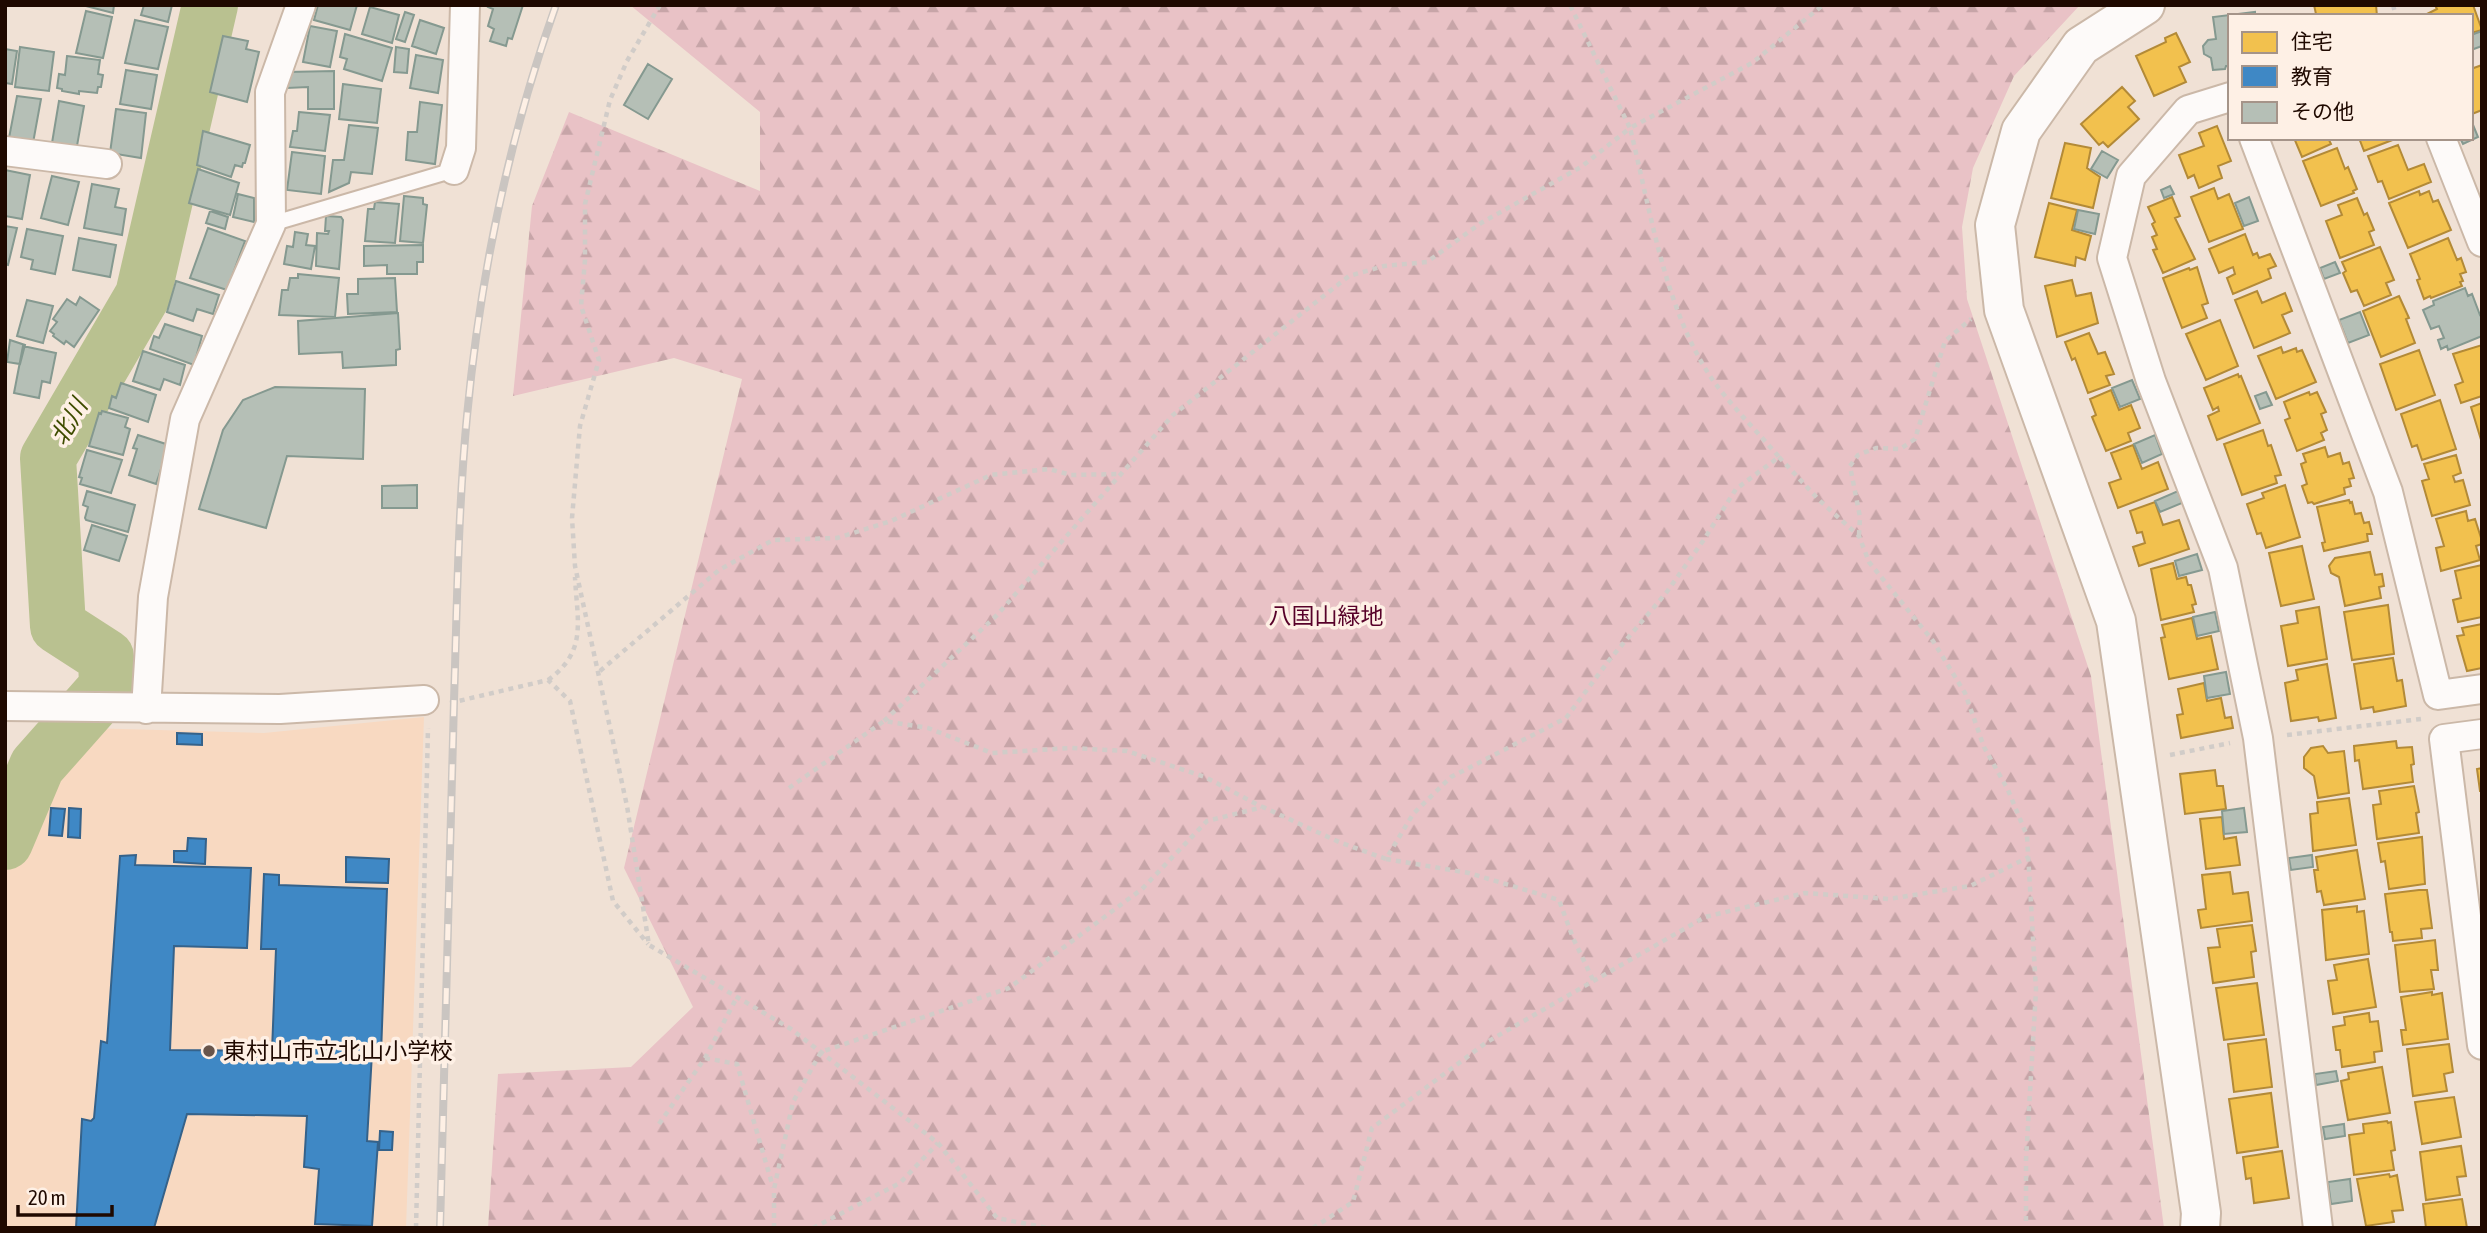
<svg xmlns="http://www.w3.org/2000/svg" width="2487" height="1233" font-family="'Asap Condensed','Noto Sans JP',sans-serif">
<defs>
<pattern id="forest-firs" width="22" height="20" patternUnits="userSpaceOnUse" patternTransform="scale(1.75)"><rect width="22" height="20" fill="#e9c2c6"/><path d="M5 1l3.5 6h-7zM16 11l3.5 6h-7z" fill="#c7a5a8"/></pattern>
</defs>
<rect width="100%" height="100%" fill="#f0e1d5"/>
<path fill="#f8d9c1" d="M424 717 406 1228H5V875L45 773 87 728 264 733Z"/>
<path fill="url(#forest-firs)" d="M630 5H2080L2014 76 1973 168 1962 227 1967 299 2091 676 2164 1228H488L498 1074 631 1067 693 1007 624 868 742 379 674 358 513 396 532 206 569 112 760 191V112Z"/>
<path fill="#f2c14e" stroke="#b38a37" stroke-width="2" d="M2314 5H2376L2377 16H2305L2316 14Z
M2435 5H2473L2482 30 2471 33V16H2423L2437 9Z
M2176 33 2190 62 2179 67 2186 82 2154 96 2136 56 2166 42 2165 38Z
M2482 65V110L2472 114 2471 69Z
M2122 87 2135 101 2128 107 2139 119 2108 147 2103 142 2099 145 2081 124Z
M2217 126 2231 161 2218 166 2222 178 2199 188 2194 175 2188 178 2179 155 2204 146 2199 133Z
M2294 138H2328L2331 144 2302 157Z
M2359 138H2394L2395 139 2364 151Z
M2065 143 2091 148 2087 168 2100 177 2093 208 2051 198Z
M2398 145 2408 170 2424 164 2431 182 2389 199 2382 181 2378 182 2368 156Z
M2337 148 2345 169 2348 167 2357 189 2353 191 2354 193 2321 206 2303 161Z
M2214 188 2218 199 2229 194 2243 229 2209 242 2191 197Z
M2419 191 2420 195 2429 191 2433 202 2438 200 2451 230 2408 248 2389 203Z
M2172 197 2180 216 2175 218 2195 259 2163 273 2153 250 2157 249 2152 237 2157 235 2152 224 2155 222 2148 207Z
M2357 198 2364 215 2367 213 2374 230 2369 232 2374 245 2340 258 2326 221 2342 215 2338 205Z
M2049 203 2077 210 2072 230 2091 236 2085 260 2076 257 2075 266 2035 257Z
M2245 234 2253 255 2257 253 2259 258 2270 254 2276 266 2268 269 2271 278 2233 294 2227 278 2235 274 2233 267 2219 273 2209 249Z
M2448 238 2457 260 2461 258 2466 272 2460 274 2463 281 2460 282 2462 286 2431 298 2430 296 2424 299 2417 280 2420 279 2410 254Z
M2380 247 2394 280 2386 283 2391 295 2364 306 2357 290 2351 292 2343 273 2346 271 2342 262Z
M2197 267 2208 303 2202 305 2207 318 2182 328 2163 278 2189 268 2190 270Z
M2072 280 2076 296 2091 293 2098 323 2057 337 2045 286Z
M2257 291 2262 303 2285 293 2292 311 2282 315 2290 333 2254 348 2235 300Z
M2399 296 2409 318 2406 319 2415 343 2381 357 2363 311Z
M2220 320 2238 366 2206 380 2186 334Z
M2089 333 2098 354 2105 352 2114 374 2106 376 2110 385 2088 393 2075 358 2072 360 2065 342Z
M2482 345V396L2461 403 2455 385 2463 382 2453 354Z
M2281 347 2283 353 2296 348 2297 352 2302 350 2316 382 2276 399 2258 356Z
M2419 350 2435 395 2396 410 2380 364Z
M2238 374 2239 377 2241 376 2260 423 2217 440 2208 416 2219 411 2218 407 2213 410 2204 388Z
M2111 390 2119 410 2131 405 2140 428 2128 433 2131 441 2106 451 2092 417 2096 415 2090 399Z
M2309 392 2310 395 2317 392 2326 412 2321 414 2327 430 2321 433 2324 440 2297 451 2285 420 2290 418 2284 402Z
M2440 400 2456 449 2422 460 2417 445 2412 447 2401 414Z
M2482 403V443L2471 407Z
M2263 430 2268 446 2271 445 2281 475 2275 476 2277 483 2242 495 2224 444Z
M2133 445 2142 469 2158 462 2168 489 2118 508 2109 483 2121 479 2111 453Z
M2325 447 2328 457 2340 453 2343 464 2349 462 2354 478 2349 479 2351 486 2344 488 2345 494 2314 504 2312 502 2308 503 2302 486 2307 484 2301 464 2306 462 2303 454Z
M2456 455 2461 473 2453 476 2455 482 2463 480 2470 505 2432 516 2422 481 2429 479 2424 464Z
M2285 485 2300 537 2266 548 2261 533 2257 534 2247 504 2264 498 2262 493Z
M2349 500 2350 503 2352 502 2355 514 2361 513 2364 523 2369 522 2372 534H2367L2368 541 2324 551 2322 543 2325 542 2317 507Z
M2155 502 2163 525 2179 520 2189 549 2139 566 2133 547 2145 543 2142 532 2137 533 2130 511Z
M2466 511 2468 521 2475 519 2482 541V544L2476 546 2480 560 2441 571 2436 548 2444 546 2436 519Z
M2302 546 2314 599 2281 606 2269 553Z
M2370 552 2375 575 2382 574 2384 586 2379 587 2381 598 2345 606 2339 577 2331 573 2329 566 2335 558Z
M2173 563 2177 579 2186 577 2188 585H2191L2196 604 2192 605 2194 612 2161 620 2151 569Z
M2482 565V617L2458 622 2453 600 2461 598 2455 571Z
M2388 605 2394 654 2352 660 2344 612Z
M2319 607 2327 659 2288 666 2281 626 2298 623 2296 611Z
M2192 618 2197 639 2211 636 2218 669 2169 679 2161 638 2165 637 2162 625Z
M2482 624V668L2467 671 2457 636 2464 635 2462 628Z
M2393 658 2397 681 2402 680 2406 706 2374 712 2373 707 2361 709 2354 664Z
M2327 664 2336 718 2319 721 2318 717 2291 721 2285 683 2298 680 2296 670Z
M2204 683 2207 701 2221 698 2225 718 2231 717 2233 728 2181 738 2177 715 2183 714 2178 689Z
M2396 741 2397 748 2412 747 2414 764 2411 765 2413 782 2363 789 2359 760 2355 761 2354 746Z
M2323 746 2328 753 2344 751 2349 793 2318 798 2314 776 2304 768V757L2311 748Z
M2482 768V791H2480L2477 769Z
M2215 770 2217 786H2223L2226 809 2185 814 2180 774Z
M2414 786 2419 812 2416 813 2419 833 2377 839 2373 805 2381 804 2379 791Z
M2349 798 2356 845 2313 851 2310 814 2318 813 2317 802Z
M2222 817 2224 839 2236 837 2240 865 2206 869 2200 819Z
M2422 837 2425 884 2389 889 2385 861 2381 862 2378 843Z
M2357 850 2365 899 2324 905 2321 891 2317 892 2314 870H2318L2316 857Z
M2230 872 2233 894 2248 892 2252 921 2201 928 2198 910 2206 909 2202 875Z
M2419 890H2427L2432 928 2421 929 2422 938 2393 941 2392 932H2390L2385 894Z
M2357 906V912L2364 911 2369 954 2326 960 2322 910Z
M2252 925 2256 951 2251 952 2254 977 2213 983 2208 948 2220 947 2217 929Z
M2435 940 2438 970H2431L2434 989 2400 992 2395 945Z
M2368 959 2376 1007 2333 1014 2328 981 2337 980 2334 965Z
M2257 983 2264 1035 2224 1040 2216 988Z
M2432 992V995L2442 993 2448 1039 2403 1045 2401 1030H2406L2401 997Z
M2369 1013 2370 1022 2378 1021 2382 1051 2374 1052 2375 1062 2342 1067 2340 1050H2336L2333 1027 2345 1025 2344 1017Z
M2266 1039 2272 1087 2234 1092 2228 1044Z
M2449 1044 2453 1072 2444 1074 2447 1091 2413 1096 2407 1049Z
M2382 1067 2390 1113 2348 1120 2341 1081 2349 1079 2348 1073Z
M2271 1093 2278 1147 2237 1153 2229 1099Z
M2454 1097 2461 1137 2422 1144 2415 1102Z
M2387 1121 2388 1123 2391 1122 2395 1150 2391 1151 2394 1170 2354 1175 2349 1135 2364 1133 2363 1124Z
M2461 1146 2466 1176 2457 1177 2460 1195 2426 1200 2420 1152Z
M2282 1151 2289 1198 2254 1203 2251 1178 2246 1179 2243 1157Z
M2389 1174 2390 1177 2397 1175 2403 1210 2392 1211 2394 1222 2366 1226 2357 1179Z
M2462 1199 2467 1228H2426L2423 1204Z"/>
<path fill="#3f88c5" stroke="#35628a" stroke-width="2" d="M177 733 202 734V745L177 744Z
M51 808 65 809 62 836 49 835Z
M69 808 81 809 80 838 68 837Z
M188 838 206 839 205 864 174 862V851H187Z
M136 855 135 865 251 868 247 948 174 946 170 1050 272 1051 276 949H261L264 874 279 875V885L387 889 381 1054 372 1053 367 1141 378 1142 372 1226 315 1224 319 1169 304 1167 307 1116 187 1114 154 1228H76L82 1119 91 1121 94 1118 101 1041 107 1043 120 856Z
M346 857 389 859 388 883 346 882Z
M380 1131 393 1132 392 1150H379Z"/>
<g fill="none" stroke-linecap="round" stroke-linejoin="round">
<path stroke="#b9c190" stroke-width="56" d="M5 842 37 766 107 687 106 657 58 626 48 458 143 295 210 5"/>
</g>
<path fill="#b5bfb6" stroke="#859990" stroke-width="2" d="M82 5H114L113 13Z
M144 5H172L168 22 141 15Z
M318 5H357L350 30 314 20Z
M489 5H523L512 39 508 38 506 46 490 41 494 29 488 26 493 9 488 7Z
M370 7 399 15 392 43 362 34Z
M86 11 112 17 103 58 76 53Z
M405 12 414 15 405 42 396 39Z
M2255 12V16H2230V66H2226L2225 69 2213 70 2211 58 2204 54 2203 46 2208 40 2216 39 2213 17Z
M135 20 168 27 158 69 125 63Z
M420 20 444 28 436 54 412 46Z
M310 26 337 31 330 67 303 62Z
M2482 31V46L2471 50V35Z
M345 34 392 48 382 81 344 69 347 59 340 57Z
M223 36 248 41 246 49 259 52 247 102 210 92Z
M20 47 54 52 49 91 15 87Z
M396 47 409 49 407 73 394 72Z
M5 49 17 51 12 84 5 83Z
M416 55 443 60 438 93 410 88Z
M67 56 100 60 98 74 103 75 101 87H98L97 93 79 91V94L62 91V89L57 88 59 74 65 75Z
M648 64 672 79 648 119 624 105Z
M126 70 157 75 151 109 120 104Z
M334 71V109H308V87L287 88V72Z
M343 84 381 89 377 123 339 119Z
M17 96 41 99 33 143 9 138Z
M59 101 84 106 77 146 52 143Z
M420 102 442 105 435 164 406 160 408 132H417Z
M116 109 146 113 141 158 110 153Z
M299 112 330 115 325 151 290 147 293 131H297Z
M2471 120 2478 137 2463 144 2460 138H2471Z
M349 125 378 128 372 174 351 172 349 183 329 192 333 160H344Z
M203 131 250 145 245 163H243L242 167 235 165 231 177 197 165Z
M2102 151 2118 160 2107 178 2091 169Z
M292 152 325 156 321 194 287 190Z
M198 169 239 183 230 215 189 203Z
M5 170 30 175 22 219 5 216Z
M52 176 79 182 68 225 41 218Z
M92 184 119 189 115 207 126 209 122 235 84 228Z
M2170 186 2174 194 2164 198 2161 190Z
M238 194 254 198V222L233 217Z
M404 196 423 198V204L427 205 423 243 400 241Z
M2249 197 2258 221 2244 226 2235 203Z
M375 202 399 204 395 243 365 241 368 209H374Z
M2078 210 2099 214 2095 234 2074 229Z
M210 211 228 217 225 229 206 223Z
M326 216 341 217 343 220 339 269 316 266 317 233 328 234 329 231H325Z
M5 226 17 228 8 265 5 264Z
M208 228 245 241 227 290 190 278Z
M27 229 63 236 55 274 31 269 33 260 21 257Z
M295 232 308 234 306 245 315 246 311 269 284 264 287 246 293 247Z
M79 238 116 245 110 277 73 270Z
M423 245V262H417V274H387V265L364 266V246Z
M2335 262 2340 273 2324 279 2320 268Z
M298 274 339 278 335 317 279 315 282 290H288L290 278H298Z
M395 278 397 312 348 314 347 294H358V279Z
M176 281 219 295 213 314 197 309 193 321 167 312Z
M2465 288 2468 296 2472 294 2480 315 2482 314V336L2448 350 2447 346 2441 349 2438 340 2444 338 2439 326 2431 329 2423 310 2434 305 2433 301Z
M80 297 99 310 74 347 66 341 64 344 53 336 54 334 50 331 57 322 53 319 67 299 76 305Z
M27 300 53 306 43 343 17 336Z
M2360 312 2369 335 2348 343 2339 320Z
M398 313 400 349 396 350V365L343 368 342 352 299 354 298 321Z
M165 324 202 336 194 365 150 349 154 336 159 338Z
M10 340 25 345 20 364 7 362Z
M23 346 56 353 50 383 42 381 39 398 14 393Z
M143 351 185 365 180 385 164 379 160 390 133 381Z
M2132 380 2140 399 2120 407 2112 388Z
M121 383 156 395 148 422 109 408 112 396 116 398Z
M275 387 365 389 363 459 287 456 266 528 199 509 223 430 243 400Z
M2266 392 2272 405 2260 409 2255 396Z
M102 411 128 418 125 427 130 429 123 455 89 446 99 413 101 414Z
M138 435 169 445 156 484 129 475 137 449 133 448Z
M2155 435 2162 454 2142 463 2134 444Z
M87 450 122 460 111 493 80 484 82 478 79 477Z
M417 485V508H382V486Z
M87 491 135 505 128 532 86 520 85 518 88 507 83 505Z
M2178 491 2182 503 2160 512 2155 501Z
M92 525 127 536 119 561 84 550Z
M2197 554 2202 570 2179 576 2175 561Z
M2215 612 2219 631 2197 636 2193 617Z
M2226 672 2230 694 2207 698 2204 676Z
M2244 808 2247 832 2224 834 2222 811Z
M2312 855 2313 867 2291 870 2289 858Z
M2336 1071 2338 1081 2316 1085 2315 1074Z
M2344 1124 2345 1136 2325 1139 2323 1127Z
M2350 1179 2352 1201 2331 1204 2328 1182Z"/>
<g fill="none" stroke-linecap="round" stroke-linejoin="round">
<g stroke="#cbb8a8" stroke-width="18">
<path id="lane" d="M271 224 454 170"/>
</g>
<g stroke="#cbb8a8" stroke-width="32">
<path id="street" d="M2230 97 2188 110 2131 176 2112 258 2151 381 2223 568 2258 738 2318 1228
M2254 138 2388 492 2438 695 2482 689
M2441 138 2482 242
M5 151 107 164
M454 170 461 148 465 5
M5 706 280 709 424 700
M146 709 153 597 185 419 271 224 270 92 301 5
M2482 734 2444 739 2482 1045"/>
</g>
<g stroke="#cbb8a8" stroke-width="42">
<path id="secondary" d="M2145 5 2081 46 2021 131 1995 225 2004 310 2116 621 2201 1213 2200 1228"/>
</g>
<path stroke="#d1ccc8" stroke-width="4.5" stroke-dasharray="5 5" stroke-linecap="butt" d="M660 5 627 61 610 100 585 204V260L581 306 599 360 580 426 572 518 575 566 627 806 649 945 791 1029 938 1143 997 1218 1047 1228
M2393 5 2396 16
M1779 457 1819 500 1859 536 1869 562 1933 641 1965 693 1984 747 2008 790 2027 836 2036 990 2026 1160V1228
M1859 535 1860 517 1850 466 1858 455 1876 448 1900 449 1915 439 1945 341 1971 319
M600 671 719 570 773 540 837 538 891 521 991 475 1049 469 1071 475 1121 474
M548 680C588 651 577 621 575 577
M450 703 548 680 570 701 613 901 648 944
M884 721 997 615 1173 415 1349 276 1384 266 1427 262 1481 223 1581 167 1630 128 1570 5
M2287 735 2421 719
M2170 755 2230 743
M789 788 884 721 928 728 992 753 1071 748 1127 751 1205 777 1262 807
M1386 859 1469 873 1559 900 1573 938 1594 982
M705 1058 737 1064 773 1187
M659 1124 705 1058 737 997
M416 1228 428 728
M774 1228V1189L793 1102 821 1052 1009 988 1142 889 1207 821 1263 807 1339 842 1386 859 1413 814 1451 777 1566 718 1610 659 1666 593 1703 541 1736 489 1779 457C1757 431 1729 404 1710 376 1664 306 1650 208 1630 128L1752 63 1823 5
M813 1228 900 1183 938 1143
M1313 1228 1353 1202 1372 1128 1487 1042 1705 917 1805 893 1889 899 1970 886 2029 857"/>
<use href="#lane" stroke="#fdfaf9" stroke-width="14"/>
<use href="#street" stroke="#fdfaf9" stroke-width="28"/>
<use href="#secondary" stroke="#fdfaf9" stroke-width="38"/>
<g stroke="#cac5c1" stroke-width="8">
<path id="rail" d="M440 1228C445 1052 449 877 454 701 457 606 458 511 467 416 480 277 509 137 556 5"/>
</g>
<use href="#rail" stroke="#fef0e5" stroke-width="5" stroke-dasharray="16" stroke-linecap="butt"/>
</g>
<circle fill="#68554b" stroke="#fef0e5" stroke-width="2.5" cx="209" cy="1051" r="7"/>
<g text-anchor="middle" stroke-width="7" stroke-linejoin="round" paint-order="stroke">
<g font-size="23" fill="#570129" stroke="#fef0e5">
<text x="1326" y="624">八国山緑地</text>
</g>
<g font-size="23" fill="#1f0900" stroke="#fef0e5" text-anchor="start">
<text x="223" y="1059">東村山市立北山小学校</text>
</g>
<g font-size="24" font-style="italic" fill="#3e4c00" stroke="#fef0e5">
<text transform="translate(69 422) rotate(-60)" y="8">北川</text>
</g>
</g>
<rect width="2487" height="1233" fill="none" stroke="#1f0900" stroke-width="14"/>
<rect x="2228" y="14" width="245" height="126" fill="#fef0e5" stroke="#a59489" stroke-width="2"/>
<rect x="2242" y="32" width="35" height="21" fill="#f2c14e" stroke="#a59489" stroke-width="2"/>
<text x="2291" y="49" font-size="21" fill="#1f0900">住宅</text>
<rect x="2242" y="66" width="35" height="21" fill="#3f88c5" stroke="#a59489" stroke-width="2"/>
<text x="2291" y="84" font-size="21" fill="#1f0900">教育</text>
<rect x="2242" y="102" width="35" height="21" fill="#b5bfb6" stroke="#a59489" stroke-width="2"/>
<text x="2291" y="119" font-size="21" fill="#1f0900">その他</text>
<path d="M18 1205v10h94v-10" fill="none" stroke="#1f0900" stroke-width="3.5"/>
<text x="28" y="1205" font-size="21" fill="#1f0900" stroke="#fef0e5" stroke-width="5" paint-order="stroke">20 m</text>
</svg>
